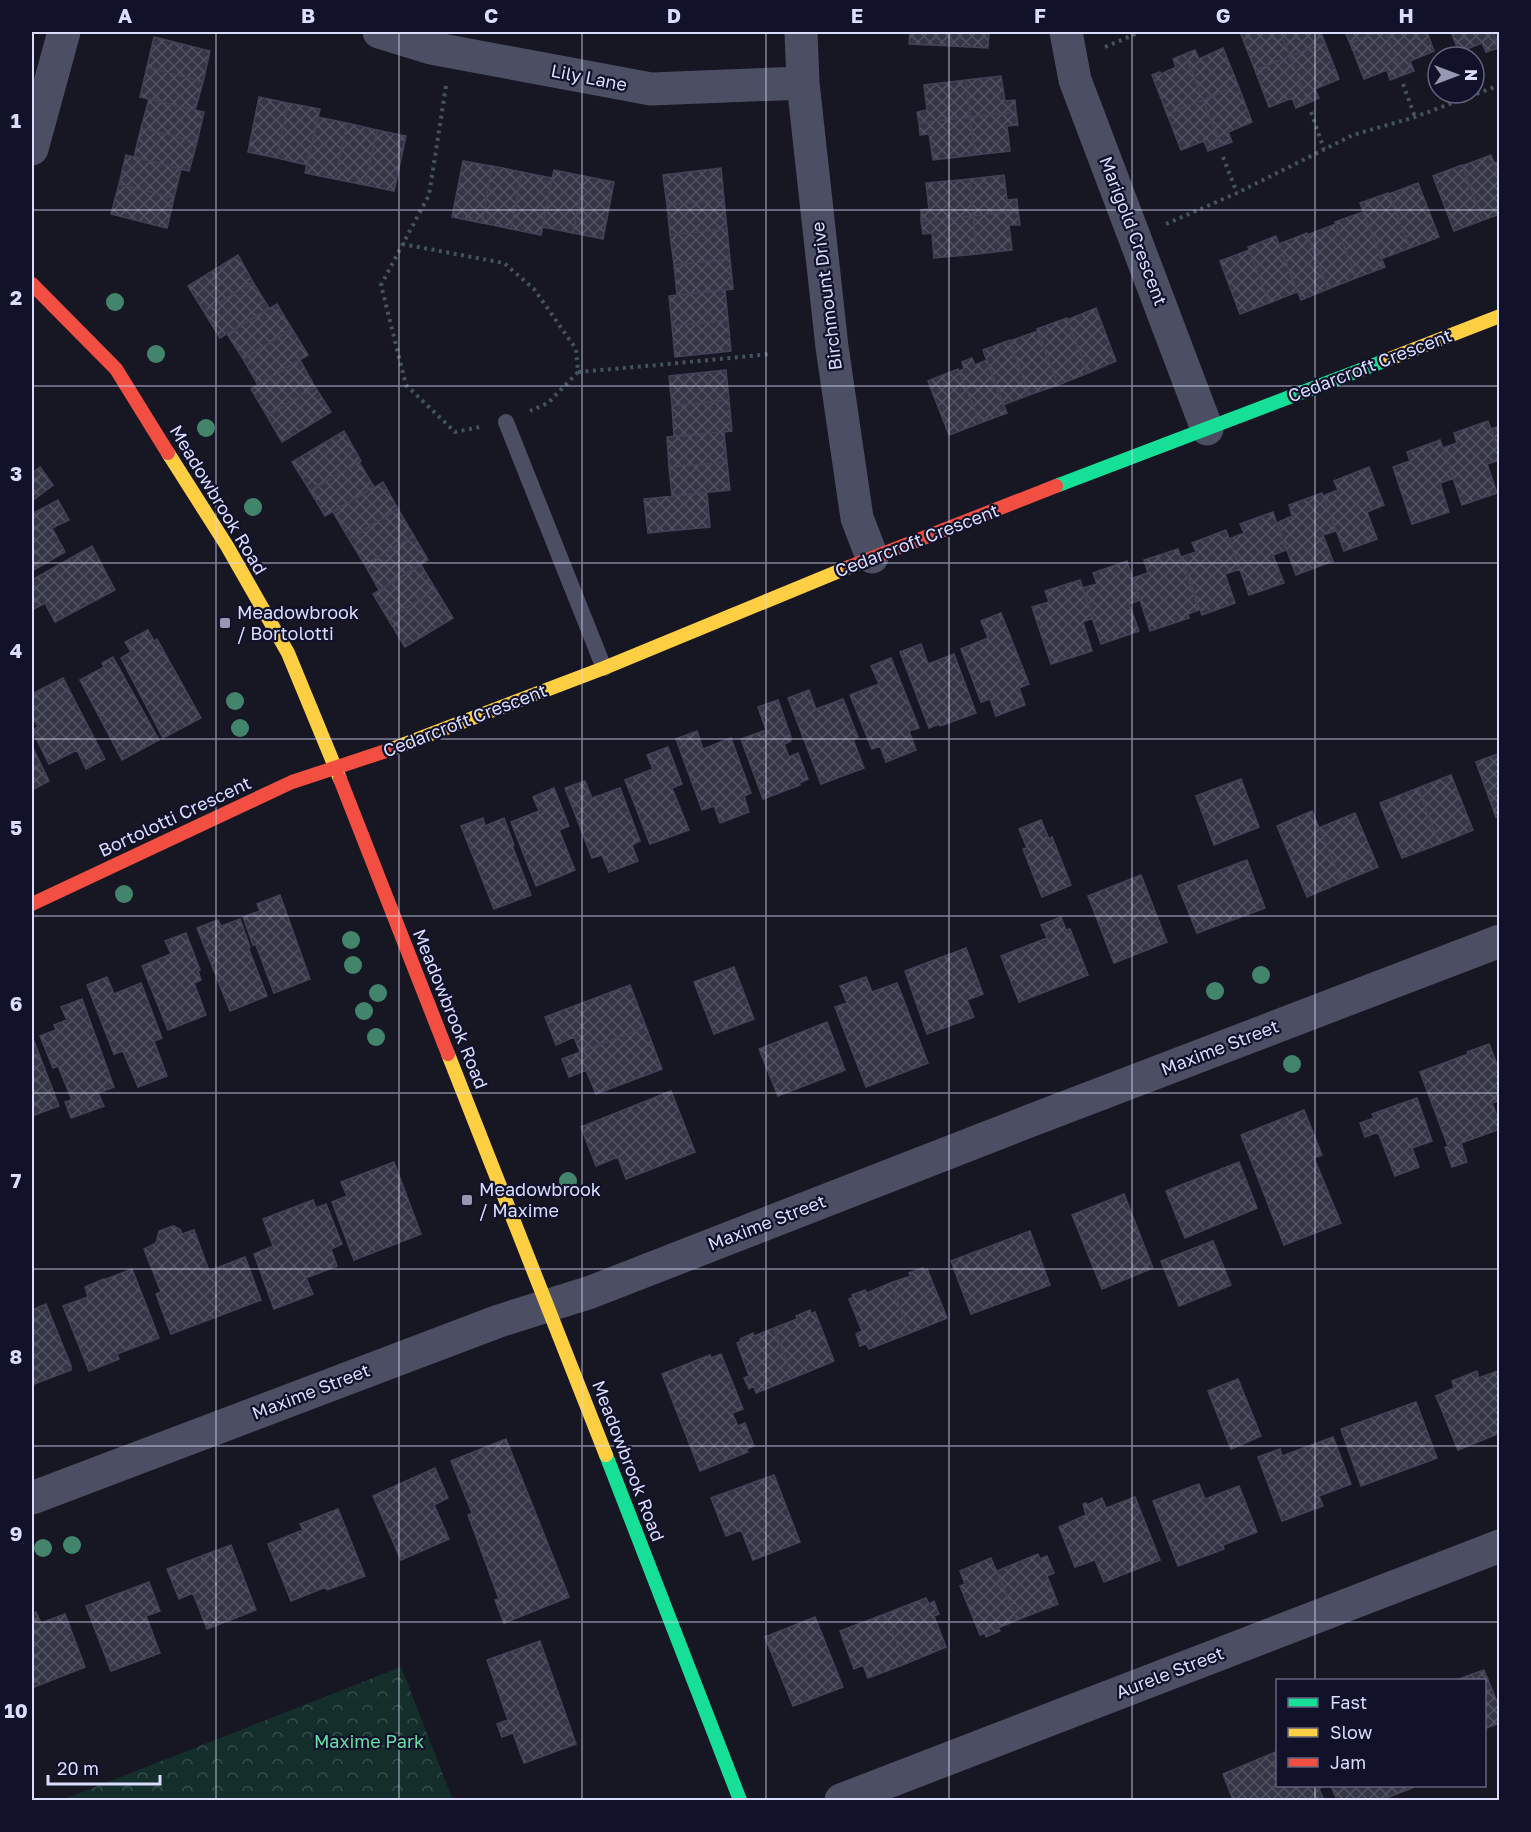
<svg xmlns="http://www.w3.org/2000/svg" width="1531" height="1832" font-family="'Golos Text',sans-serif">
<defs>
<pattern id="forest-crowns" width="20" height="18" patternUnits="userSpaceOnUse" patternTransform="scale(1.5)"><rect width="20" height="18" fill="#142f2b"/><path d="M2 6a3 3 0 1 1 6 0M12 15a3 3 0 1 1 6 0" fill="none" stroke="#364d4b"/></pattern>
<pattern id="building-cross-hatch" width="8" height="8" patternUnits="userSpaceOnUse" patternTransform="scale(1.5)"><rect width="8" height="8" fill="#353645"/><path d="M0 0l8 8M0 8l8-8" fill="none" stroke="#525361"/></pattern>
</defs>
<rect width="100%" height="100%" fill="#171723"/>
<path fill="url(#forest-crowns)" d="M401 1667 453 1800H62Z"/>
<path fill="url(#building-cross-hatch)" stroke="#424257" stroke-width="1.5" d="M910 32H951V46L909 44Z
M951 32H989L988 48 951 46Z
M1240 32H1280L1290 56 1255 70Z
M1280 32H1321L1325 43 1290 56Z
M1345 32H1378L1350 43Z
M1378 32H1386L1403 75 1390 80 1387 70 1364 79 1350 43Z
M1386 32H1427L1434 51 1410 61 1414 71 1403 75Z
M1451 32H1492L1498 48 1486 52 1482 43 1459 52Z
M1492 32H1500V47L1498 48Z
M154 37 210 51 203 82 147 67Z
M1325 43 1339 79 1315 89 1319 98 1308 103 1290 56Z
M1223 48 1238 85 1203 100 1185 54 1195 50 1199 59Z
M1185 54 1203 100 1167 114 1152 75 1160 72 1161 74 1176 67 1173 59Z
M1290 56 1308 103 1296 108 1292 98 1269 107 1255 70Z
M147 67 203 82 195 110 140 97Z
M1001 76 1005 101 1015 100 1016 112 970 117 966 80Z
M966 80 970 117 919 123 917 112 927 110 924 85Z
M1238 85 1252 122 1228 132 1232 142 1221 146 1203 100Z
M259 97 288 103 277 158 248 152Z
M149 99 204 112 197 142 141 128Z
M1203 100 1221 146 1208 151 1204 141 1181 150 1167 114Z
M288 103 320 109 307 165 277 158Z
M1016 112 1018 125 1007 126 1010 151 975 155 970 117Z
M318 117 347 123 335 179 305 173Z
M970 117 975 155 933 160 929 134 920 135 919 123Z
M347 123 377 130 365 185 335 179Z
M141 128 197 142 189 171 134 157Z
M377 130 406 136 394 191 365 185Z
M126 155 181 169 174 198 119 184Z
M1491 155 1500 178V214L1483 220 1462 166Z
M463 161 492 166 482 223 452 217Z
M1500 161V178L1494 163Z
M1462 165 1483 220 1454 231 1433 176Z
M492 166 522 172 511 229 482 223Z
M721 168 724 199 667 205 663 175Z
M554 170 584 176 573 233 542 227Z
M522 172 552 178 541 235 511 229Z
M1004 175 1007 200 1017 199 1018 211 973 216 970 179Z
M584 176 614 182 603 239 573 233Z
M970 179 973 216 921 221V210L929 209 926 183Z
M1418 183 1439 237 1410 248 1389 194Z
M119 184 174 198 167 228 111 214Z
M1388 193 1410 248 1381 259 1360 203Z
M724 199 727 229 670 235 667 205Z
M1018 211 1020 225H1009L1012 250 977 254 973 216Z
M1363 212 1385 267 1356 278 1335 222Z
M973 216 977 254 934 258 932 233 923 234 921 221Z
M1336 224 1356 278 1328 289 1307 235Z
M727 229 730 259 674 265 670 235Z
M1307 233 1328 289 1301 300 1279 244Z
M1276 236 1297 292 1269 303 1248 247Z
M1249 250 1269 303 1240 314 1220 261Z
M238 255 253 282 204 312 188 286Z
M730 259 733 289 677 295 674 265Z
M253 282 269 308 220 338 204 312Z
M725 290 728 320 672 326 669 296Z
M277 304 292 329 243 359 227 334Z
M1096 308 1116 361 1088 373 1067 320Z
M1067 318 1088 373 1058 385 1037 329Z
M728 320 731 351 675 357 672 326Z
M292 329 308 355 258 385 243 359Z
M1038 331 1058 385 1029 395 1010 341Z
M1010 340 1029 395 1003 405 983 350Z
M972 358 975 365 987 360 1007 413 980 423 959 371 964 369 962 362Z
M300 360 315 387 267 416 251 389Z
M958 369 980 423 949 435 928 381Z
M726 370 729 400 672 406 669 376Z
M315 387 331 412 282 442 267 416Z
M729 400 732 431 674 437 672 406Z
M1488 421 1500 454V460L1487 464 1497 493 1462 505 1443 448 1457 443 1454 433Z
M1500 426V454L1491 429Z
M344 431 361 461 310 491 292 462Z
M724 432 727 462 669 467 667 437Z
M1440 440 1454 478 1440 483 1449 512 1412 524 1393 467 1410 461 1407 452Z
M359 462 374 487 325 516 310 491Z
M727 462 730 490 672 496 669 467Z
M40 467 53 485 32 501V473Z
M1369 467 1384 505 1367 512 1377 539 1344 551 1323 496 1338 490 1334 481Z
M383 482 398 509 349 539 333 512Z
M707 493 710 527 648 533 644 499Z
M1322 493 1336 531 1323 535 1333 561 1296 575 1277 523 1292 516 1289 505Z
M58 500 69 520 52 528 65 552 32 571V514Z
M398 509 414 536 365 565 349 539Z
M1273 512 1286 550 1273 555 1284 583 1249 595 1229 539 1244 533 1240 524Z
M1226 530 1240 569 1225 574 1235 603 1202 615 1181 557 1196 552 1192 543Z
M414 536 428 560 379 590 365 565Z
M92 546 115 590 55 622 45 603 34 609 32 604V580Z
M1178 549 1199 610 1188 614 1189 618 1150 631 1133 578 1148 573 1144 560Z
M1127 561 1140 600 1129 604 1139 631 1101 644 1082 588 1097 584 1093 573Z
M421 565 436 590 388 619 373 594Z
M1080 580 1093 618 1083 622 1092 651 1051 664 1032 607 1049 602 1045 591Z
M436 590 453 618 405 647 388 619Z
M1001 613 1029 684 1019 688 1025 705 996 716 990 699 981 702 961 649 988 638 981 621Z
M148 630 154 641 157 639 201 718 163 738 121 658 131 652 125 642Z
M921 644 928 664 954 654 976 713 940 726 939 724 929 728 900 652Z
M113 657 159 740 122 760 80 680 104 667 102 663Z
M891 658 919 728 909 731 916 750 886 762 880 746 872 749 850 695 879 684 871 666Z
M63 678 105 759 86 769 77 750 49 764 32 730 38 727 35 721 32 723V694Z
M809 690 816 709 843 699 858 737 853 739 864 768 821 784 788 698Z
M778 700 791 737H789L791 741 784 744 789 757 798 753 808 779 799 783 800 785 763 799 741 739 766 730 758 707Z
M697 731 703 749 731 738 751 793 744 796 749 812 720 823 714 806 702 810 676 739Z
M32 746 49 781 32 790Z
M668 747 682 784 672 788 689 830 650 844 625 780 653 769 647 755Z
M1500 753V816L1496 817 1476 762Z
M1451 775 1473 830 1439 844 1418 788Z
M1241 779 1259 827 1214 845 1196 796Z
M585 781 592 798 620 788 640 841 632 845 638 861 609 872 602 855 592 858 565 788Z
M554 788 569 826 559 830 575 870 536 886 511 822 539 811 533 797Z
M1418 788 1439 844 1402 858 1380 803Z
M1312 811 1342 882 1307 897 1277 826Z
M1355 813 1378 867 1342 882 1319 828Z
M483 818 485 826 504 818 514 845H512L531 895 494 909 461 826Z
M1041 820 1049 839 1052 837 1071 885 1042 897 1023 849 1027 848 1019 829Z
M1247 860 1265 908 1197 933 1178 886Z
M1141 875 1167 942 1114 963 1088 896Z
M280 895 310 979 274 993 256 945H253L243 917 260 911 257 904Z
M1061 917 1066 930 1070 929 1088 975 1019 1002 1001 956 1047 938 1041 925Z
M240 919 250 947H248L267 996 230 1011 197 928 218 920 221 926Z
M186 933 200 970 198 971 201 980 194 983 206 1015 168 1030 142 966 171 954 165 941Z
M966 948 983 994 967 1000 974 1017 927 1034 905 971Z
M734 967 754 1019 714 1034 694 982Z
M107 977 114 994 141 983 162 1038 154 1041 167 1076 138 1087 123 1051 114 1054 87 985Z
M866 977 872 992 897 983 928 1063 866 1087 835 1007 847 1003 840 986Z
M630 985 646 1027 580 1052 574 1037 556 1045 545 1017Z
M82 999 114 1087 98 1093 104 1106 71 1118 65 1102 72 1100 58 1066 53 1068 40 1036 56 1030 54 1025 67 1020 61 1007Z
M827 1022 845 1070 778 1096 759 1049Z
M646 1027 662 1069 596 1094 586 1070 569 1077 562 1059Z
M34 1041 59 1106 32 1116V1042Z
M1489 1044 1500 1072V1101L1492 1103 1500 1123V1129L1461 1143 1467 1162 1452 1167 1445 1147 1448 1146 1420 1072 1468 1054 1467 1052Z
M671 1091 695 1152 626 1179 618 1157 596 1166 581 1127Z
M1417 1098 1432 1141 1412 1148 1419 1167 1395 1176 1378 1132 1365 1137 1360 1123 1374 1118 1372 1114Z
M1304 1110 1322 1155 1314 1158 1341 1223 1284 1245 1241 1135Z
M394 1162 421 1234 354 1260 332 1202 347 1196 341 1182Z
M1239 1162 1257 1208 1185 1238 1166 1191Z
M1124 1194 1153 1268 1102 1289 1072 1215Z
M313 1200 316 1208 326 1204 342 1244 331 1249 337 1266 306 1278 313 1294 274 1309 254 1254 273 1246 263 1219Z
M173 1226 180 1229 182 1234 194 1230 209 1271 245 1257 261 1300 171 1334 156 1294 161 1292 144 1249 156 1243 159 1231Z
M1030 1231 1050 1285 971 1314 951 1261Z
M1213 1241 1231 1285 1179 1306 1161 1261Z
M923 1268 924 1270 927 1269 947 1318 910 1333 890 1283 911 1276 909 1273Z
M132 1269 159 1338 117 1354 119 1359 89 1371 63 1306 88 1297 85 1287 104 1279V1280Z
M890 1283 910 1333 869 1349 866 1344 860 1346 856 1334 862 1331 849 1299 853 1297 852 1295 865 1290 867 1293Z
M46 1304 71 1366V1370L32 1385V1310Z
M810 1310 811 1314 815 1312 834 1361 793 1378 774 1328 797 1319 796 1316Z
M774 1328 793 1378 756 1393 754 1386 749 1389 744 1378 749 1376 737 1343 741 1341 740 1339 753 1333 754 1336Z
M721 1354 743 1409 732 1413 738 1426 745 1423 754 1446 746 1449 748 1452 700 1471 662 1374 710 1355 711 1358Z
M1500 1370V1433L1458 1450 1436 1396 1454 1388 1452 1381 1477 1371 1479 1378Z
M1238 1379 1261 1436 1231 1449 1208 1391Z
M1416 1402 1437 1458 1361 1486 1341 1429Z
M1333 1437 1351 1484 1319 1496 1323 1506 1282 1521 1258 1457 1280 1449 1282 1456Z
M506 1439 569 1597 504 1623 495 1600 499 1599 468 1515 472 1513 451 1461Z
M435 1468 448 1498 434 1505 449 1539 401 1560 373 1496Z
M774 1475 800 1542 753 1560 741 1530 726 1536 711 1498Z
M1199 1484 1205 1499 1239 1486 1257 1532 1223 1545 1224 1549 1178 1566 1153 1501Z
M1135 1497 1160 1560 1104 1582 1095 1560 1075 1567 1059 1527 1086 1515 1083 1504 1086 1503 1087 1505 1102 1498 1106 1508Z
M338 1509 365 1576 327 1590 326 1587 291 1601 268 1544 303 1530 300 1524Z
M231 1545 256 1610 207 1629 193 1593 179 1599 167 1569Z
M1038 1554 1040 1559 1047 1556 1054 1573 1047 1576 1058 1604 1017 1620 997 1571Z
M991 1558 1017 1620 998 1628 1000 1631 986 1637 985 1633 980 1635 960 1586 965 1584 960 1571Z
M149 1582 160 1611 146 1616 160 1653 111 1671 86 1606Z
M926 1598 929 1604 934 1601 939 1614 934 1616 946 1647 905 1664 885 1614Z
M36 1612 41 1623 65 1614 85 1667 32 1688V1614Z
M885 1614 905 1664 868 1678 863 1665 854 1669 840 1631Z
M815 1617 843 1687 793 1706 765 1637Z
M540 1641 576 1744 524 1763 513 1733 502 1737 497 1724 508 1720 487 1660Z
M1484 1670 1500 1709V1723L1484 1729V1680H1456Z
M1278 1751V1786H1321L1322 1787 1319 1789 1324 1800H1233L1223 1774Z
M1331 1786H1411L1412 1788 1381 1800H1337Z"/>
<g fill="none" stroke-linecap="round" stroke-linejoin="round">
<path stroke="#43535c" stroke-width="4" stroke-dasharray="3 4.5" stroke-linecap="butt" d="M1105 47 1140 32
M1403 84 1415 117
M446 86 429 195 381 285 406 385 455 432 480 427
M1311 112 1324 149
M1223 157 1237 193
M1166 224 1237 193 1353 135 1415 117 1500 85
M402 244 504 263 534 289 576 349 578 372 548 403 530 411
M578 372 658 365 771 354"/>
<path stroke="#4c4f64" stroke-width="16" d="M506 422 604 668"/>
<path stroke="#4c4f64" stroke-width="33" d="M379 32 431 48 651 89 803 83
M801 32 803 83 832 347 857 518 872 557
M1066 32 1075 80 1207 429
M32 149 64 32
M32 1498 499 1321 591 1292 1014 1127 1500 941
M841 1800 1500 1546"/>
<path stroke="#16e098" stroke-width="14" d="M1056 486 1384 361
M606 1455 740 1800"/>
<path stroke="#ffcf43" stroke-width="14" d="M1384 361 1500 316
M168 453 227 546 288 653 340 779
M389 750 604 668 849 567
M448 1054 606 1455"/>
<path stroke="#f24e42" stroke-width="14" d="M32 284 116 369 168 453
M849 567 1056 486
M340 779 448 1054
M32 904 292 782 389 750"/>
</g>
<g fill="#42856c">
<circle cx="115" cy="302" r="9"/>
<circle cx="156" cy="354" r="9"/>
<circle cx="206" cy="428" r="9"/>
<circle cx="253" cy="507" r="9"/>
<circle cx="235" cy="701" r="9"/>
<circle cx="240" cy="728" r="9"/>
<circle cx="124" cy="894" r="9"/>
<circle cx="351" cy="940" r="9"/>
<circle cx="353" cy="965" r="9"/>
<circle cx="1261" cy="975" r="9"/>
<circle cx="1215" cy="991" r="9"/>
<circle cx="378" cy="993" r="9"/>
<circle cx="364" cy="1011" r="9"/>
<circle cx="376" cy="1037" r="9"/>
<circle cx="1292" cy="1064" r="9"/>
<circle cx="568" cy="1181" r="9"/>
<circle cx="72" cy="1545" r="9"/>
<circle cx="43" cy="1548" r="9"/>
</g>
<path fill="none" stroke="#daddfe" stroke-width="1.5" stroke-opacity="0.55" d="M216 32V1800M399 32V1800M582 32V1800M766 32V1800M949 32V1800M1132 32V1800M1315 32V1680M32 210H1500M32 386H1500M32 563H1500M32 739H1500M32 916H1500M32 1093H1500M32 1269H1500M32 1446H1500M32 1622H1500M1315 1786V1800"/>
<g fill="#9698b1" stroke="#111229" stroke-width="2">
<rect x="219" y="617" width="12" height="12" rx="3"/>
<rect x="461" y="1194" width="12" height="12" rx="3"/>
</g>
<g text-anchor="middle" stroke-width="4.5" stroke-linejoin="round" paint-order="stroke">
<g font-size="18" fill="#daddfe" stroke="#111229">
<text transform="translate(589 78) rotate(11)" y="6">Lily Lane</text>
<text transform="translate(1133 231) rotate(69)" y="6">Marigold Crescent</text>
<text transform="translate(827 296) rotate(-97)" y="6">Birchmount Drive</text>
<text transform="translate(1370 366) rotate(-21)" y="6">Cedarcroft Crescent</text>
<text transform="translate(218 500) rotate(59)" y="6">Meadowbrook Road</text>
<text transform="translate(917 541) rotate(-21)" y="6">Cedarcroft Crescent</text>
<text transform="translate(465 721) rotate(-21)" y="6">Cedarcroft Crescent</text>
<text transform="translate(175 817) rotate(-25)" y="6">Bortolotti Crescent</text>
<text transform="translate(450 1009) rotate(68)" y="6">Meadowbrook Road</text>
<text transform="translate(1220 1048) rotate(-21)" y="6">Maxime Street</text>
<text transform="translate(767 1223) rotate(-21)" y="6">Maxime Street</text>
<text transform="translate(311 1392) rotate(-21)" y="6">Maxime Street</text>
<text transform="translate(628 1461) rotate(69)" y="6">Meadowbrook Road</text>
<text transform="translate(1170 1673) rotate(-21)" y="6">Aurele Street</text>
</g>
<g font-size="18" fill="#daddfe" stroke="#111229" text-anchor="start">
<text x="237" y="619">Meadowbrook<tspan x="237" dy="21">/ Bortolotti</tspan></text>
<text x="479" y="1196">Meadowbrook<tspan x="479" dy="21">/ Maxime</tspan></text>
</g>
<g font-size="18" fill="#65dfa8" stroke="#111229">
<text x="369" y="1748">Maxime Park</text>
</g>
</g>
<rect width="1531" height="1832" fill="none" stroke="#111229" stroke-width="66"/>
<rect x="1276" y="1679" width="210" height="108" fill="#111229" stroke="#61637e" stroke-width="1.5"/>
<rect x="1288" y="1698" width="30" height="9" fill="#16e098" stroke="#61637e" stroke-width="1.5"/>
<text x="1330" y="1709" font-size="18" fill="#daddfe">Fast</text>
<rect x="1288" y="1728" width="30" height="9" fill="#ffcf43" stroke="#61637e" stroke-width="1.5"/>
<text x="1330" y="1739" font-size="18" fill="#daddfe">Slow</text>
<rect x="1288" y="1758" width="30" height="9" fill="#f24e42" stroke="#61637e" stroke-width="1.5"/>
<text x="1330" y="1769" font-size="18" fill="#daddfe">Jam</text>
<g transform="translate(1456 75) rotate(90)"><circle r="28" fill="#111229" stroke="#61637e" stroke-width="1.5"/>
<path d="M0-4.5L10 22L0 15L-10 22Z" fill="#9698b1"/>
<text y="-9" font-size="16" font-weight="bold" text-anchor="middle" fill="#daddfe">N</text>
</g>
<path d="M48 1775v9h112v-9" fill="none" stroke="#daddfe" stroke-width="3"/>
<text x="57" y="1775" font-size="18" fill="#daddfe" stroke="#111229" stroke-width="4.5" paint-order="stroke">20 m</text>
<rect x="33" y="33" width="1465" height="1766" fill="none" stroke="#daddfe" stroke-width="2"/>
<g font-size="20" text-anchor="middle" font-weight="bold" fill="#daddfe">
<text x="125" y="23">A</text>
<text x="308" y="23">B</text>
<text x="491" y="23">C</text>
<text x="674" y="23">D</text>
<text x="857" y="23">E</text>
<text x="1040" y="23">F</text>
<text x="1223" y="23">G</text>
<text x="1406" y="23">H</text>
<text x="16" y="128">1</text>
<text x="16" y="305">2</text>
<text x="16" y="481">3</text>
<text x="16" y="658">4</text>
<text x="16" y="835">5</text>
<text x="16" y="1011">6</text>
<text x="16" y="1188">7</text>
<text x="16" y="1364">8</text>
<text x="16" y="1541">9</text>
<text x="16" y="1718">10</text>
</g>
</svg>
